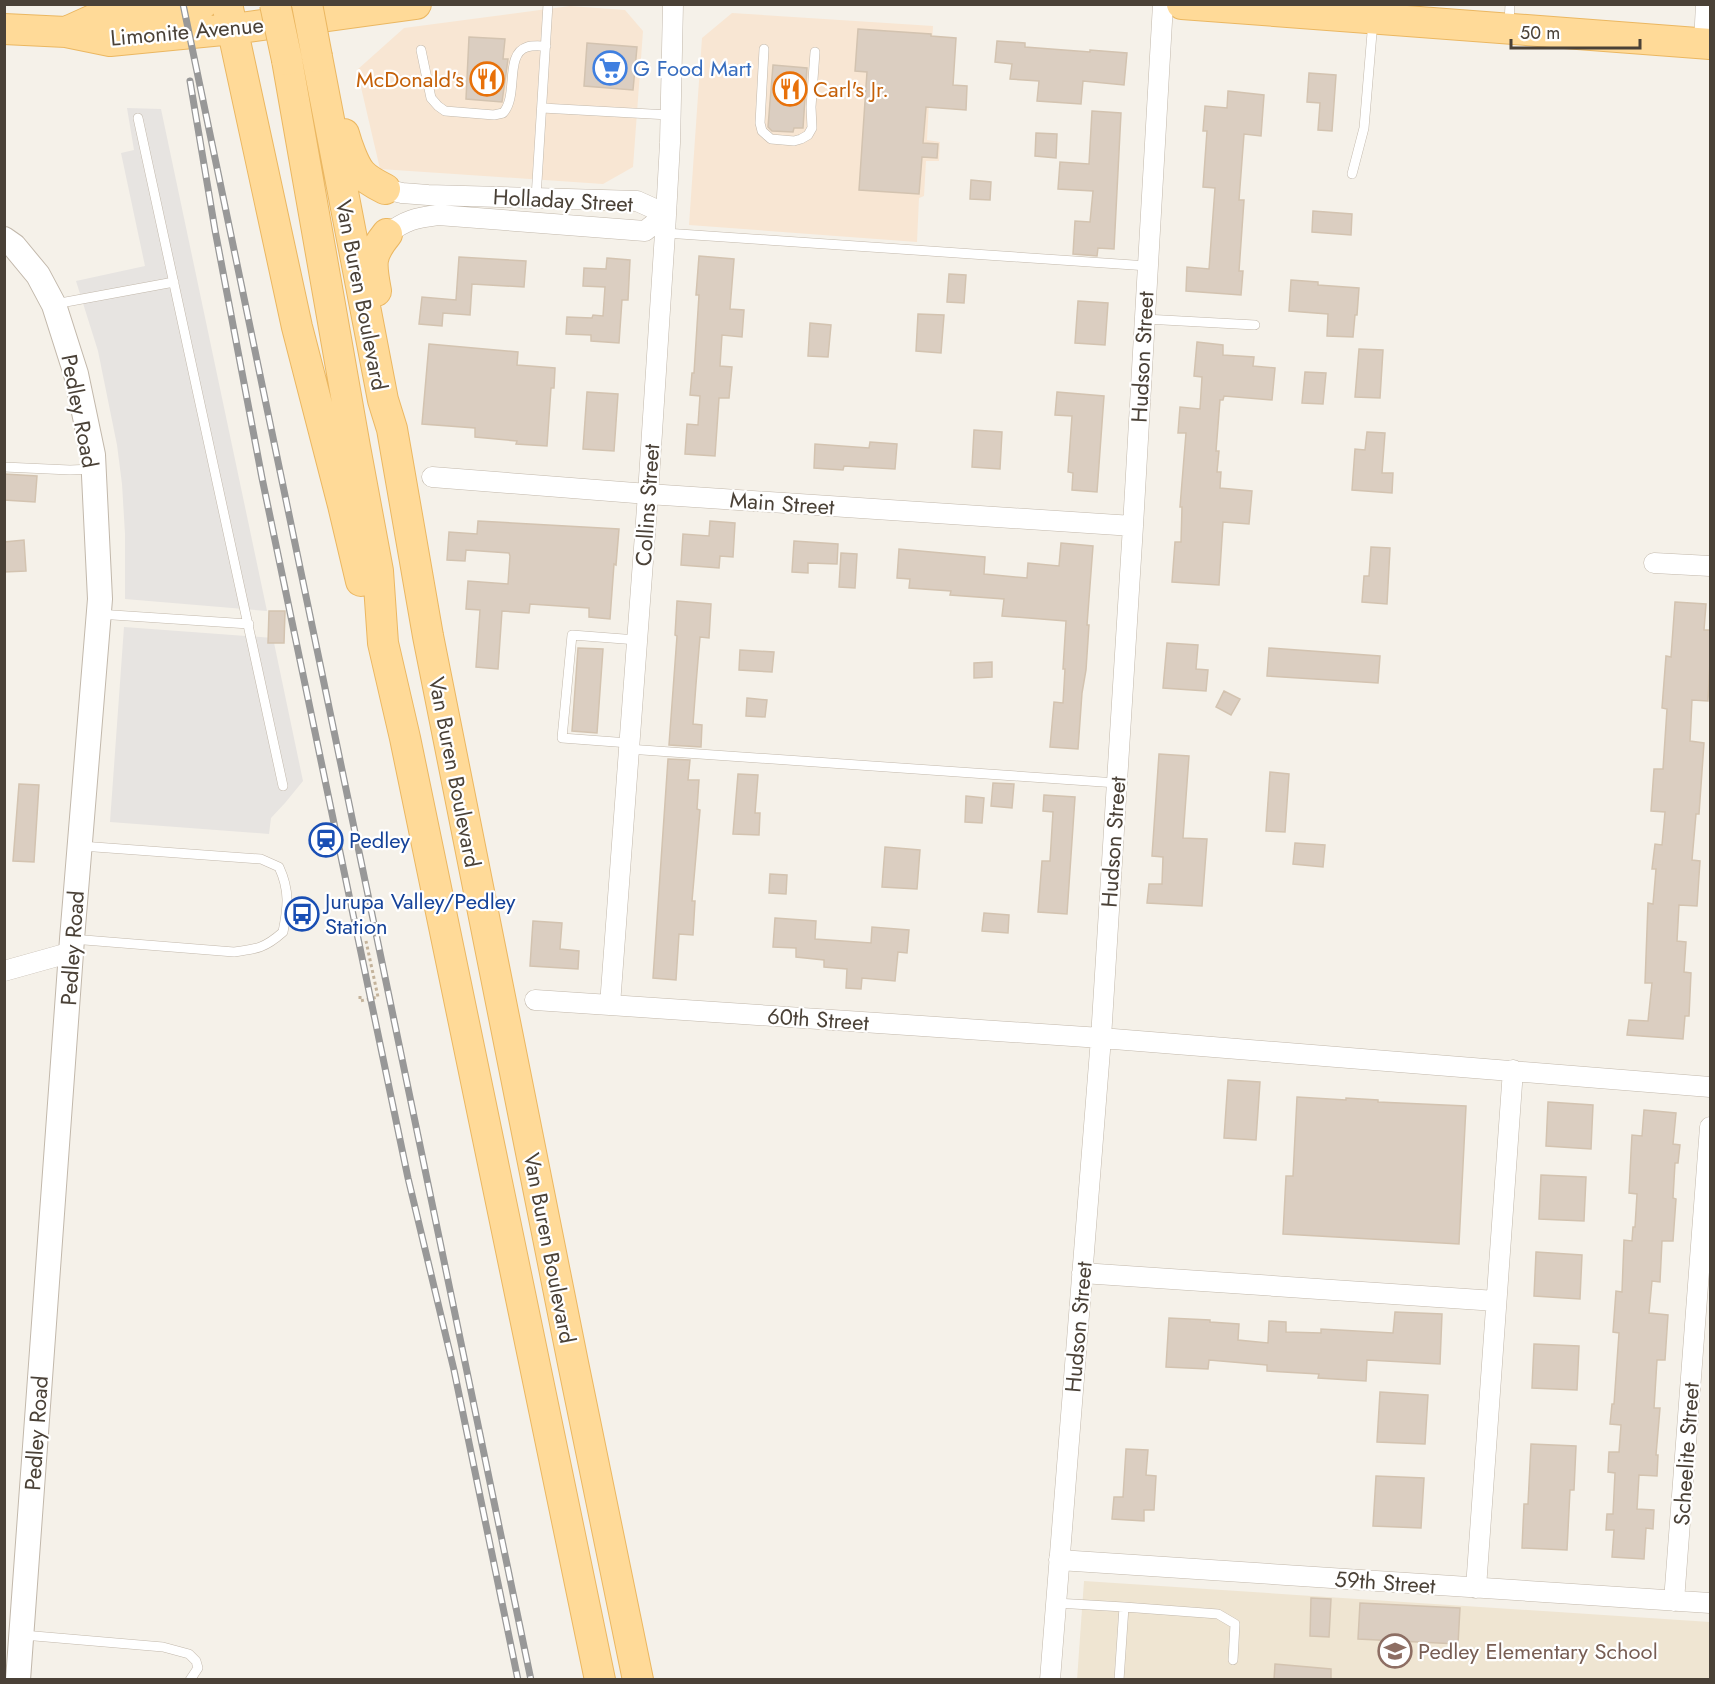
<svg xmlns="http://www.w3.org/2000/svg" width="1715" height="1684" font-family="Jost,sans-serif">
<rect width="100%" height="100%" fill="#f5f1e9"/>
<path fill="#f8e6d3" d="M570 6 625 10 643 31 633 167 603 184 380 169 357 70 404 28Z
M732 13 933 26 927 140 940 142 939 161H926L924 196 919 198 917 242 689 225 702 38Z"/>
<path fill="#efe5d2" d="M1084 1581 1710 1622V1679L1077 1680Z"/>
<path fill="#e7e4e1" d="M127 108 161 109 267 611 125 599V534L122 484 117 445 98 351 76 281 145 266 121 153 134 150Z
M124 627 273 638 303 781 285 803 271 818 269 834 110 822Z"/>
<path fill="#dbcec1" stroke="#d3c3b0" stroke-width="1.5" d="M858 29 931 34V36L956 38 953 85 967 86 966 110 926 107 923 143 938 144 937 158 922 157 919 194 859 190 867 72 855 71Z
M469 37 505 39 503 59H508L502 102 466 99Z
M997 41 1025 43V47L1090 52V50L1127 53 1124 85 1083 81 1081 104 1037 101 1039 81 1010 79 1012 64 995 62Z
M587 43 637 47 633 90 584 86Z
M773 65 807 68 803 128H794L793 132 772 131 768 127Z
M1309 73 1336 75 1332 131 1318 130 1320 103 1307 102Z
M1228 91 1264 95 1261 136 1244 134 1239 200H1244L1239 271H1243L1241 295 1186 291 1187 267 1209 269 1215 188 1203 187 1207 131H1203L1205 106 1227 108Z
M1092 111 1121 113 1114 249 1098 248 1097 256 1073 254 1075 221 1090 222 1093 191 1058 189 1060 162 1089 164Z
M1036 133 1057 134 1056 158 1035 156Z
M971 180 991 182 990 200 970 199Z
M1313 211 1352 214 1351 235 1312 232Z
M699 256 734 259 730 309 744 310 742 337 722 335 720 366 732 367 729 398H719L715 456 685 454 687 424 698 425 700 396 690 395 692 373H694L699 295H696Z
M459 257 526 261 524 287 472 284 470 315 443 313 442 326 419 324 422 297 456 300Z
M607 258 630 260 628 300H622L619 343 591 341V335L566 334 567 317 592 318 593 315 603 316 605 287 583 286 584 268 606 269Z
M949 274 966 275 964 303 947 302Z
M1291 280 1318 282V285L1359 288 1357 315H1355L1353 337 1327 336 1328 314 1289 311Z
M1078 301 1108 303 1105 345 1075 343Z
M918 314 944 315 941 353 916 351Z
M810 323 831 325 828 357 808 356Z
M1197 342 1223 345V355L1254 357 1253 366 1275 368 1272 400 1224 396 1223 400H1220L1216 451H1219L1217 472H1221L1220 488 1252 491 1249 524 1223 522 1219 585 1172 582 1175 542H1181L1182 507H1180L1186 433H1178L1180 407 1200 409 1202 377 1194 376Z
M429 344 518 352 517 365 555 368 554 388H551L547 446 516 444 517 441 475 437V428L422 424Z
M1359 349 1383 350 1380 398 1355 397Z
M1305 372 1326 373 1323 404 1302 403Z
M587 392 618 394 614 451 583 449Z
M1057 392 1104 396 1097 492 1072 490 1073 473 1068 472 1072 416 1055 415Z
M974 430 1002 432 1000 469 972 467Z
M1367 432 1385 433 1382 473H1393L1392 493 1352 490 1355 449 1365 450Z
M870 442 897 444 895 469 844 466 843 470 814 468 815 444 869 448Z
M4 474 37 476 35 502 4 500Z
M478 521 619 529 616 565 614 564 610 619 589 617V608L530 604 529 613 502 611 498 669 476 667 480 610 466 609 468 581 508 584 510 556 509 553 466 550 465 561 447 560 449 532 477 534Z
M710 521 735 523 733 557 720 556 719 568 681 565 683 534 709 536Z
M24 540 26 571 4 572V542Z
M794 541 838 544 837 564 808 563V573L792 572Z
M1061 543 1093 546 1087 625H1089L1086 670 1082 693 1078 749 1050 747 1054 702 1063 703 1065 669H1063L1066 621 1002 616 1004 599 950 595 951 591 909 588 910 579 897 578 899 549 985 557 984 574 1027 578 1028 563 1059 566Z
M1371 547 1390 548 1387 604 1362 602 1364 576H1369Z
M841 553 857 554 855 588 839 587Z
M677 601 711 604 709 638 700 637 696 684 693 724 702 725 701 747 669 745 677 636 675 635Z
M1675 602 1706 604 1704 630H1710V661L1708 701 1692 700 1690 741 1704 743 1699 814H1696L1692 860 1700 861 1697 906 1679 905 1677 941 1686 942 1684 972 1691 973 1689 1016H1685L1683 1039 1627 1035 1629 1020 1648 1021 1652 983H1645L1648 903 1653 904 1656 869H1652L1655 844 1662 845 1665 812 1651 811 1654 769H1663L1667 709 1662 708 1666 656 1671 657Z
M269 611H285L284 643H268Z
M1167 643 1198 645 1196 669 1208 670 1206 691 1163 688Z
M578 648 603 649 597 733 572 731Z
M1269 648 1380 656 1378 683 1267 676Z
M740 650 774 652 772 672 739 670Z
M992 662V677L974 678V663Z
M1224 691 1240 699 1231 715 1216 707Z
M747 698 767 700 765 717 746 716Z
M1159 754 1189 756 1183 838 1207 839 1202 906 1147 903 1149 884H1162L1163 857 1152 856Z
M668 759 690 760 688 780H699L697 809 700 810 692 901H695L693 935 679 934 676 980 653 978Z
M1270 772 1289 774 1285 832 1266 831Z
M738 774 758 775 755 813H760L759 835 733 834Z
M993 783 1014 784 1012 808 991 806Z
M19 784 39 785 34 862 13 861Z
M1044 795 1075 797 1067 914 1038 912 1042 861H1050L1053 812 1043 811Z
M966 796 984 798 982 823 965 822Z
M1295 843 1325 845 1323 867 1293 864Z
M885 847 920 850 917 889 882 887Z
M770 874 787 875 786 894 769 893Z
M984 913 1009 915 1008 933 982 931Z
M775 918 816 921 815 939 871 943 872 927 909 930 907 953 898 952 895 981 862 978 861 989 846 988 847 969 824 967V960L796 957V948L773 947Z
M533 921 562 923 560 949 579 951 578 969 530 966Z
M1228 1080 1260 1082 1256 1140 1224 1138Z
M1297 1097 1346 1100V1098L1378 1100V1102L1466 1106 1459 1244 1283 1234 1286 1176H1293Z
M1548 1102 1593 1105 1591 1149 1546 1146Z
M1644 1110 1676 1113 1673 1144 1680 1145 1678 1163H1675L1673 1198 1676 1199 1673 1241H1662L1660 1282 1652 1281 1649 1313 1668 1315 1665 1360H1657L1654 1408H1660L1656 1455H1658L1657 1476 1639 1475 1637 1509 1654 1510 1653 1529 1646 1528 1644 1559 1612 1557 1614 1530H1606L1607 1514H1613L1615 1473 1608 1472 1609 1452H1619L1621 1425 1610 1424 1612 1404H1614L1619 1333 1613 1332 1616 1291 1622 1292 1624 1240 1632 1241 1633 1227H1635L1637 1194 1629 1193 1631 1153 1632 1135 1642 1136Z
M1541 1175 1586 1177 1584 1221 1539 1219Z
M1536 1252 1582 1255 1580 1299 1534 1296Z
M1395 1312 1442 1314 1440 1364 1367 1360 1366 1381 1318 1378 1319 1374 1267 1371V1365L1209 1360 1208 1369 1166 1367 1169 1318 1210 1320V1322L1239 1324 1238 1340 1268 1343 1269 1321 1286 1322V1332L1321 1333V1329L1393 1333Z
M1534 1344 1579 1346 1577 1390 1532 1388Z
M1380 1392 1428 1395 1425 1444 1377 1442Z
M1531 1444 1576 1446 1574 1490H1570L1567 1550 1522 1548 1524 1504H1528Z
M1126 1449 1148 1450 1146 1475 1156 1476 1154 1510H1144V1521L1112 1519 1114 1497H1123Z
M1376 1476 1424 1478 1421 1528 1373 1526Z
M1311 1598 1331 1599 1329 1637 1310 1636Z
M1360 1603 1460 1608 1458 1644 1358 1639Z
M1275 1664 1331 1669V1680H1274Z"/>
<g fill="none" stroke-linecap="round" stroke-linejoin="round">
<g stroke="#c2b8ab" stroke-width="10">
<path id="service" d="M1509 23 1510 4
M764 49 760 123 762 131 771 139 794 141 801 139 808 135 812 128 811 107 815 52
M421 50 431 98 438 106 445 111 494 115 503 113C519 96 504 54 527 47 533 45 540 46 546 46
M542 108 669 115
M138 118 283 786
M1352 174 1364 128 1373 21
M536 198 548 4
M665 233 1148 266
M55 304 174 282
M1145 319 1255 325
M4 467 70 470 93 469
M98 614 249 624
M629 743 562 738 572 635 637 640
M628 749 1117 783
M72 939 234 952C257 949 265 948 283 932 288 907 290 891 279 867L261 859 81 846
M1056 1603 1124 1607 1119 1680
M1124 1607 1218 1614 1235 1624 1233 1660
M23 1635 163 1647 189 1654 196 1661 198 1668 190 1680"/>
</g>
<g stroke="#c2b8ab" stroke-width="21">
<path id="minor" d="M1704 43 1706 4
M385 189 402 193 428 195 637 201 666 214 645 231 438 215C415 218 406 220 387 234
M432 477 648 494 1133 526
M1654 563 1710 566
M4 971 72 952
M535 1000 1101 1038 1710 1087
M610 1005 648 494 665 233 670 143 673 4
M1082 1273 1496 1301
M1059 1560 1710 1603
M1476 1588 1513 1070
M1674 1601 1710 1127
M1050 1680 1101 1038 1133 526 1163 4"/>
</g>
<g stroke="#c2b8ab" stroke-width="26">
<path id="tertiary" d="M4 239 14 246 38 275 54 305 76 374 93 455 100 599 72 939 18 1680"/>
</g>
<g stroke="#ebb761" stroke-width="32">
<path id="primary" d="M227 4 297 327 343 505 361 581
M1182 4 1710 44
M4 29 66 32 110 41 233 29 416 4
M66 32 106 14 202 4
M317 57 383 400 392 429 428 636 573 1363 638 1680
M287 60 355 447 378 571 383 643 405 738 600 1680
M344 134C347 145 354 165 361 173 367 180 377 185 385 189
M376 291C371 264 369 256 387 234"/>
</g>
<path stroke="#c4b39b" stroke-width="3" stroke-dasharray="3 3" stroke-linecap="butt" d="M360 996V1001L378 997 366 941"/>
<use href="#service" stroke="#fff" stroke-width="9"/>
<use href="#minor" stroke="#fff" stroke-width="20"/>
<use href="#tertiary" stroke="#fff" stroke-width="24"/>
<use href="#primary" stroke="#ffda98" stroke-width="30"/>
<g stroke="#989898" stroke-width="7">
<path id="rail" d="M183 4 531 1680
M190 81 215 230 262 478 408 1178 454 1370 518 1680"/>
</g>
<use href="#rail" stroke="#fff" stroke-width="4.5" stroke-dasharray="14" stroke-linecap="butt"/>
<g stroke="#ebb761" stroke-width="32" stroke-linecap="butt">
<path id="primary-bridge" d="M275 4 287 60
M307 4 317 57"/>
</g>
<use href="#primary-bridge" stroke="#ffda98" stroke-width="30"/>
</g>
<defs>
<g id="supermarket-ring" transform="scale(1.725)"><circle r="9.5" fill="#fff" stroke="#3f7fe0" stroke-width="1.5"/><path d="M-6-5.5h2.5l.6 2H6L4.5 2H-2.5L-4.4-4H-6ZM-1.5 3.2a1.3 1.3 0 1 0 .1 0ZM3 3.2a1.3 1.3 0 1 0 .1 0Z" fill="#3f7fe0"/></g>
<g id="restaurant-ring" transform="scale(1.725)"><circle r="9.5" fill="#fff" stroke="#e8710a" stroke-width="1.5"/><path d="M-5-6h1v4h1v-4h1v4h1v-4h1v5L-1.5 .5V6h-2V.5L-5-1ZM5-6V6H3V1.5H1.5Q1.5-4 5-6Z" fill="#e8710a"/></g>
<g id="station-ring" transform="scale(1.725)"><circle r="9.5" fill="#fff" stroke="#1a4fb4" stroke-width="1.5"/><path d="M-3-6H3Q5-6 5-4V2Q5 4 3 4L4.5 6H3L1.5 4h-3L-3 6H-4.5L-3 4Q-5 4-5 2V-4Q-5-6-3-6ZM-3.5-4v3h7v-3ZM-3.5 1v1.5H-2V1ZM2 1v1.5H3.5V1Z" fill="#1a4fb4"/></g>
<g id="bus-ring" transform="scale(1.725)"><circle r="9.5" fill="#fff" stroke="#1a4fb4" stroke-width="1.5"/><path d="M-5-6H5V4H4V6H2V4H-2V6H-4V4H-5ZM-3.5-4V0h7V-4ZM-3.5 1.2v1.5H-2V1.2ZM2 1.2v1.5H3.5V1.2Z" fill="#1a4fb4"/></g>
<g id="school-ring" transform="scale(1.725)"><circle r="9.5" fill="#fff" stroke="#8d6e63" stroke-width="1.5"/><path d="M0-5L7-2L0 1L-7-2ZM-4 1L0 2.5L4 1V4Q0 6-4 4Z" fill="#8d6e63"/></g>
</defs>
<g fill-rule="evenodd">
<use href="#supermarket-ring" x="610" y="68"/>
<use href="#restaurant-ring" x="487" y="79"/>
<use href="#restaurant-ring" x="790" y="89"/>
<use href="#station-ring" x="326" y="840"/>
<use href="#bus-ring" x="302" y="914"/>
<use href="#school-ring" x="1395" y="1651"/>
</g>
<g text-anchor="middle" stroke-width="4.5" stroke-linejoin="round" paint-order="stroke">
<g font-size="22" fill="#4a4137" stroke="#fff">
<text transform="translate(187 31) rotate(-5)" y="8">Limonite Avenue</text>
<text transform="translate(563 200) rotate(3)" y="8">Holladay Street</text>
<text transform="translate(362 295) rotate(79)" y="8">Van Buren Boulevard</text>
<text transform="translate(1142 357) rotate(-87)" y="8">Hudson Street</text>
<text transform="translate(80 411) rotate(79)" y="8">Pedley Road</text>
<text transform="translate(782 503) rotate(4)" y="8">Main Street</text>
<text transform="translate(647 505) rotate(-86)" y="8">Collins Street</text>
<text transform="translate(455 772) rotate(79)" y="8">Van Buren Boulevard</text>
<text transform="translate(1113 842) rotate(-86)" y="8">Hudson Street</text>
<text transform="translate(72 948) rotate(-86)" y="8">Pedley Road</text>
<text transform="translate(818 1019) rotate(4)" y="8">60th Street</text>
<text transform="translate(550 1248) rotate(79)" y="8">Van Buren Boulevard</text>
<text transform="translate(1078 1327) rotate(-85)" y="8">Hudson Street</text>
<text transform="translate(36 1433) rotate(-86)" y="8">Pedley Road</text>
<text transform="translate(1686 1454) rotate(-86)" y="8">Scheelite Street</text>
<text transform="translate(1385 1582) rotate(4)" y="8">59th Street</text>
</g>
<g font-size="22" fill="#366cbe" stroke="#fff" text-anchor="start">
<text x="633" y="76">G Food Mart</text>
</g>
<g font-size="22" fill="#c56008" stroke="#fff" text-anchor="end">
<text x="464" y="87">McDonald's</text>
<text x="813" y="97" text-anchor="start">Carl's Jr.</text>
</g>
<g font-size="22" fill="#164399" stroke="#fff" text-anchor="start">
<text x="349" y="848">Pedley</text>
<text x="325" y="909">Jurupa Valley/Pedley<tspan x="325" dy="25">Station</tspan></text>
</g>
<g font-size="22" fill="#785e54" stroke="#fff" text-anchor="start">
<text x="1418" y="1659">Pedley Elementary School</text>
</g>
</g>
<rect width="1715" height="1684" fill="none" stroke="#4a4137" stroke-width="12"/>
<path d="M1511 39v9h129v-9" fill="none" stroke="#4a4137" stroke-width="3"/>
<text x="1520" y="39" font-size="18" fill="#4a4137" stroke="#ffffff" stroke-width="4.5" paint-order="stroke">50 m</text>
</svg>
